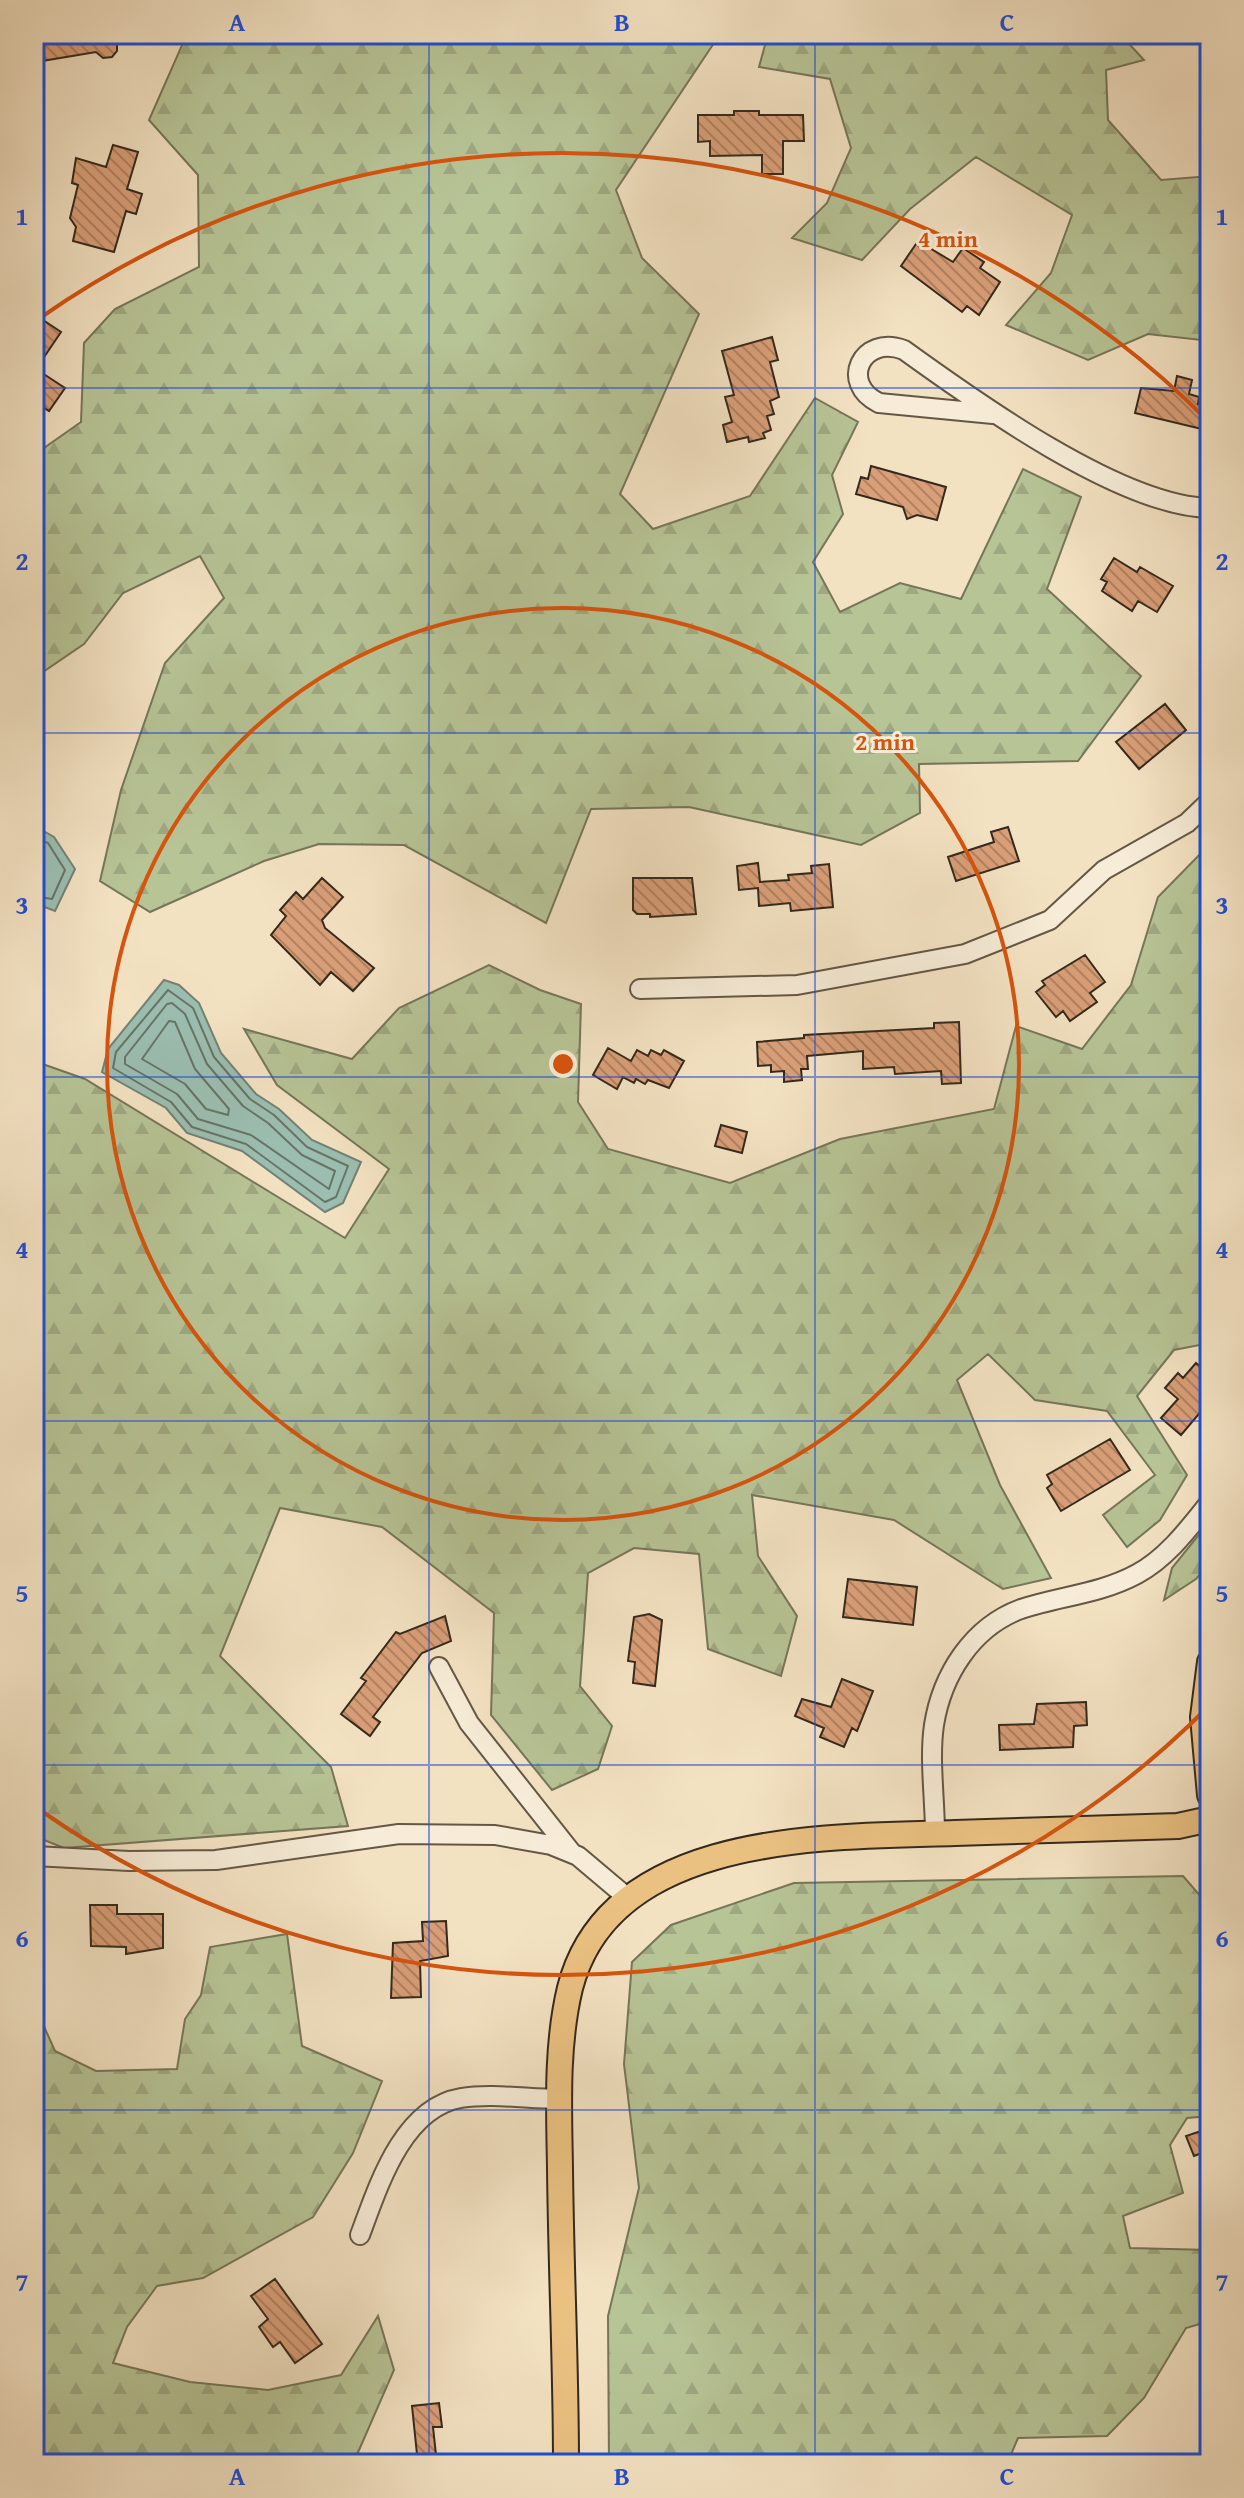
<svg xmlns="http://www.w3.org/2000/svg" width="1244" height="2498" font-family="'Gentium Book Plus',serif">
<defs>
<pattern id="forest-firs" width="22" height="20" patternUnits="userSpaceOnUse" patternTransform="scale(2)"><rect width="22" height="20" fill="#b7c496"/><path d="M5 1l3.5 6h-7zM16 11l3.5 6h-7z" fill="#9ea881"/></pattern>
<pattern id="building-back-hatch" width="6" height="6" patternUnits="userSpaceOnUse" patternTransform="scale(2)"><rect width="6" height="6" fill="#d99f78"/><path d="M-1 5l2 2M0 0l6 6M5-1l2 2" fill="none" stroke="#b18262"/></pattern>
</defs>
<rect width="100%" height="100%" fill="#f3e2c2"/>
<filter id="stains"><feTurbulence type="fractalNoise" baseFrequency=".0025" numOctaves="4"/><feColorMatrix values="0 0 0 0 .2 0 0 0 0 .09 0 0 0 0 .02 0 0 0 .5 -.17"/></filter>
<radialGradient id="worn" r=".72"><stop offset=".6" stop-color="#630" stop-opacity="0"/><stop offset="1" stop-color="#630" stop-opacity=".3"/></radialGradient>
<path fill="url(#forest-firs)" stroke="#767659" stroke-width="2" d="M181 34H720L616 190 642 258 699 314 620 494 653 529 750 496 815 398 858 422 832 475 843 514 813 562 840 612 900 583 961 599 1023 469 1081 497 1047 589 1141 676 1078 761 919 764 920 813 861 845 689 807 591 809 546 923 404 845 319 844 264 861 150 912 100 881 121 790 165 663 224 598 200 556 123 593 84 644 34 678V455L81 422 84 343 115 309 199 267 198 175 149 120 183 43Z
M768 34H1120L1144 60 1106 70 1108 120 1161 180 1210 176V341L1148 334 1088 360 1006 325 1051 273 1072 215 976 157 910 209 862 260 792 238 827 203 851 148 830 79 759 67Z
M1210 844V1343L1174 1350 1137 1396 1187 1475 1160 1520 1127 1547 1103 1515 1155 1475 1107 1411 1035 1400 988 1354 957 1380 1000 1485 1051 1578 1003 1589 894 1520 752 1495 758 1556 797 1616 781 1676 708 1649 699 1554 634 1548 588 1573 580 1686 612 1726 598 1769 552 1790 491 1715 494 1613 382 1527 280 1508 220 1656 331 1767 348 1826 64 1848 34 1836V1061L85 1079 345 1238 389 1169 277 1085 244 1029 352 1059 399 1008 489 965 540 990 581 1004 578 1102 608 1149 730 1183 840 1139 994 1109 1016 1026 1082 1049 1131 985 1158 897Z
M1210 1521V1564L1196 1579 1164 1600 1172 1568Z
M1183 1876 1210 1907V2116L1187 2118 1170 2145 1183 2193 1123 2216 1130 2248 1210 2250V2321L1186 2328 1144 2398 1107 2436 1018 2438 1007 2464H609L608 2316 639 2188 624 2064 632 1962 671 1925 794 1883Z
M287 1934 302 2046 382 2081 353 2153 313 2217 203 2278 157 2286 127 2327 113 2363 190 2382 268 2390 341 2375 378 2316 394 2370 353 2464H34V2004L55 2051 96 2071 177 2069 185 2019 201 1995 210 1947Z"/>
<path fill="#9bbeb1" stroke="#728275" stroke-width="2" d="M40 829 54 837 75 869 55 911 34 903V831Z
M164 980 179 985 199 1003 221 1053 256 1094 279 1109 312 1140 361 1162 343 1203 325 1212 242 1151 187 1133 166 1108 102 1072 108 1049Z"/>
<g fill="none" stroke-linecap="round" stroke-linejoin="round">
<path stroke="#687466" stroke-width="2" d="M34 838 48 843 65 870 52 899 34 896
M168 990 193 1008 214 1057 250 1099 274 1115 307 1147 348 1166 336 1197 325 1202 246 1144 192 1127 171 1102 113 1068 116 1052Z
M172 1003 185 1014 207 1064 243 1106 268 1123 302 1155 335 1171 329 1189 251 1135 198 1119 177 1094 125 1064V1057L167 1004Z
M169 1021 175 1022 195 1069 229 1109 228 1115 206 1109 185 1084 142 1059Z"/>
</g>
<path fill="url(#building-back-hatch)" stroke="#34291c" stroke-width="2" d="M42 34H107L117 42V51L112 57 103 58 96 52 42 61Z
M734 111H759V115H803L804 141H783V174H762V155L710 156V141L698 142V115H734Z
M113 145 138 152 127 189 142 194 136 214 126 211 114 252 73 241 76 227 70 218 78 185 72 183 76 158 106 167Z
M918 241 953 262 963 248 984 262 980 268 1000 282 979 315 967 306 962 312 901 266Z
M34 314 61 332 36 369 65 388 49 411 34 401Z
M772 337 778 360 770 362 779 397 770 401 774 414 767 416 771 430 763 433 765 438 749 442 748 437 727 442 723 425 732 422 725 397 734 395 722 351Z
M1177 376 1192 380 1189 394 1199 397 1198 404 1210 407V431L1135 413 1141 388 1174 391Z
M871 466 946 487 937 520 917 515 907 519 903 507 856 494 861 477 868 479Z
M1114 558 1137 572 1140 567 1173 586 1157 612 1138 601 1132 611 1102 591 1107 582 1101 579Z
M1165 704 1186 730 1139 769 1116 742Z
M1008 827 1019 861 956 881 948 857 994 842 991 832Z
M758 863 760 882 789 880 788 875 812 873 811 866 829 864 833 907 791 911 790 903 759 906 758 888 739 890 737 866Z
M322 878 343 897 322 920 325 928 374 968 353 991 331 972 320 985 271 935 286 916 280 910 296 892 303 899Z
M633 878H692L696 914 650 917V914H637L633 910Z
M1085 955 1105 982 1090 993 1097 1002 1070 1021 1063 1011 1056 1017 1036 992 1045 985 1042 981Z
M959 1022 961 1083 942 1084 941 1071 895 1074 894 1067 863 1069V1051L807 1056 808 1069H801L802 1080 784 1082V1071L771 1072V1065L758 1066 757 1042 804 1038V1035L934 1028V1023Z
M608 1048 631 1061 637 1050 648 1056 651 1050 661 1055 664 1050 684 1061 669 1088 648 1080 645 1084 636 1079 634 1083 623 1077 617 1089 593 1075Z
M721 1125 747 1132 742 1153 715 1146Z
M1196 1363 1210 1375V1401L1181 1435 1161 1418 1178 1399 1165 1388 1178 1373 1183 1378Z
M1110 1439 1130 1470 1061 1511 1047 1488 1052 1484 1047 1475Z
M848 1579 917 1587 913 1625 843 1617Z
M649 1614 662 1620 655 1686 633 1683 635 1662 628 1661 634 1617Z
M445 1616 451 1641 422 1653 373 1717 380 1722 370 1736 341 1714 366 1681 361 1678 396 1632 400 1634Z
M842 1679 873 1691 857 1731 852 1728 844 1747 820 1737 824 1728 795 1716 802 1699 831 1707Z
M1086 1702 1087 1725 1074 1726 1073 1747 1000 1750 999 1725 1034 1724 1037 1704Z
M90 1905H117V1914H163V1948L126 1954V1947L91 1946Z
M446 1921 448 1956 420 1961 421 1997 391 1998 393 1943 423 1941 422 1922Z
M1210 2128V2150L1194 2156 1186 2136Z
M275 2279 322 2344 295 2363 280 2342 273 2347 259 2327 268 2319 251 2296Z
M439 2403 442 2427H433L437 2464H418L412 2406Z"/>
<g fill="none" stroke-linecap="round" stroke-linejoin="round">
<g stroke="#645746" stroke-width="22">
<path id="minor" d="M993 414 879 403C839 384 861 334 904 350 976 402 1122 507 1210 508
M640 989 797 985 965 954 1050 920 1104 870 1187 823 1210 801
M439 1667 469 1723 572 1853
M935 1834C935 1799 929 1759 934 1725 942 1675 972 1627 1021 1609 1060 1596 1100 1594 1137 1574 1167 1558 1189 1528 1210 1502
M34 1856 129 1861 216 1860 399 1834 495 1835 551 1845 578 1856 629 1899
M360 2235C378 2187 402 2108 461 2098 492 2093 528 2099 559 2099"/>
</g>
<g stroke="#34291c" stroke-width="28">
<path id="major" d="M1210 1662 1203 1717 1210 1795
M566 2464C566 2366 561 2267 560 2168 559 2109 556 2046 570 1988 610 1831 828 1837 955 1833 1029 1831 1104 1828 1178 1826L1210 1819"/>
</g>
<use href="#minor" stroke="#f7ecd7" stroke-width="18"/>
<use href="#major" stroke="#eac181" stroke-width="24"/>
</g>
<path fill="none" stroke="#1d4ed8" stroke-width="2" stroke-opacity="0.55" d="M429 34V2464M815 34V2464M34 388H1210M34 733H1210M34 1077H1210M34 1421H1210M34 1765H1210M34 2110H1210"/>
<g fill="none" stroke="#d6540e" stroke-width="4">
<circle cx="563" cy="1064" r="456"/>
<path d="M1207 1708A911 911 0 0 1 40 1810M40 318A911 911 0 0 1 1207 420"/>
</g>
<circle cx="563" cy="1064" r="12" fill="#d6540e" stroke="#f7ecd7" stroke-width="4"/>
<g font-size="24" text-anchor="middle" font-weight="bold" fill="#d6540e" stroke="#f7ecd7" stroke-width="6" stroke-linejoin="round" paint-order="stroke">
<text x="948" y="247">4 min</text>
<text x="885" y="750">2 min</text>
</g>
<rect width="1244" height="2498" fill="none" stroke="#f3e2c2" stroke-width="88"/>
<rect x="44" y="44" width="1156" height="2410" fill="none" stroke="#1d4ed8" stroke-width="3"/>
<g font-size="26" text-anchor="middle" font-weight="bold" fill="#1d4ed8">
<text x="237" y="31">A</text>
<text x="622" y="31">B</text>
<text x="1007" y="31">C</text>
<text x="22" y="225">1</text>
<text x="1222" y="225">1</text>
<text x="22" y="570">2</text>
<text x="1222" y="570">2</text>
<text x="22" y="914">3</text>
<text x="1222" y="914">3</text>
<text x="22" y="1258">4</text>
<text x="1222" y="1258">4</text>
<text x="22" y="1602">5</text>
<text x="1222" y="1602">5</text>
<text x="22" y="1947">6</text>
<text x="1222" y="1947">6</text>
<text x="22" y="2291">7</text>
<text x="1222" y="2291">7</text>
<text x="237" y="2485">A</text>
<text x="622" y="2485">B</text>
<text x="1007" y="2485">C</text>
</g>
<rect width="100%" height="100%" filter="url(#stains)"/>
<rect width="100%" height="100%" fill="url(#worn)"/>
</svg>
